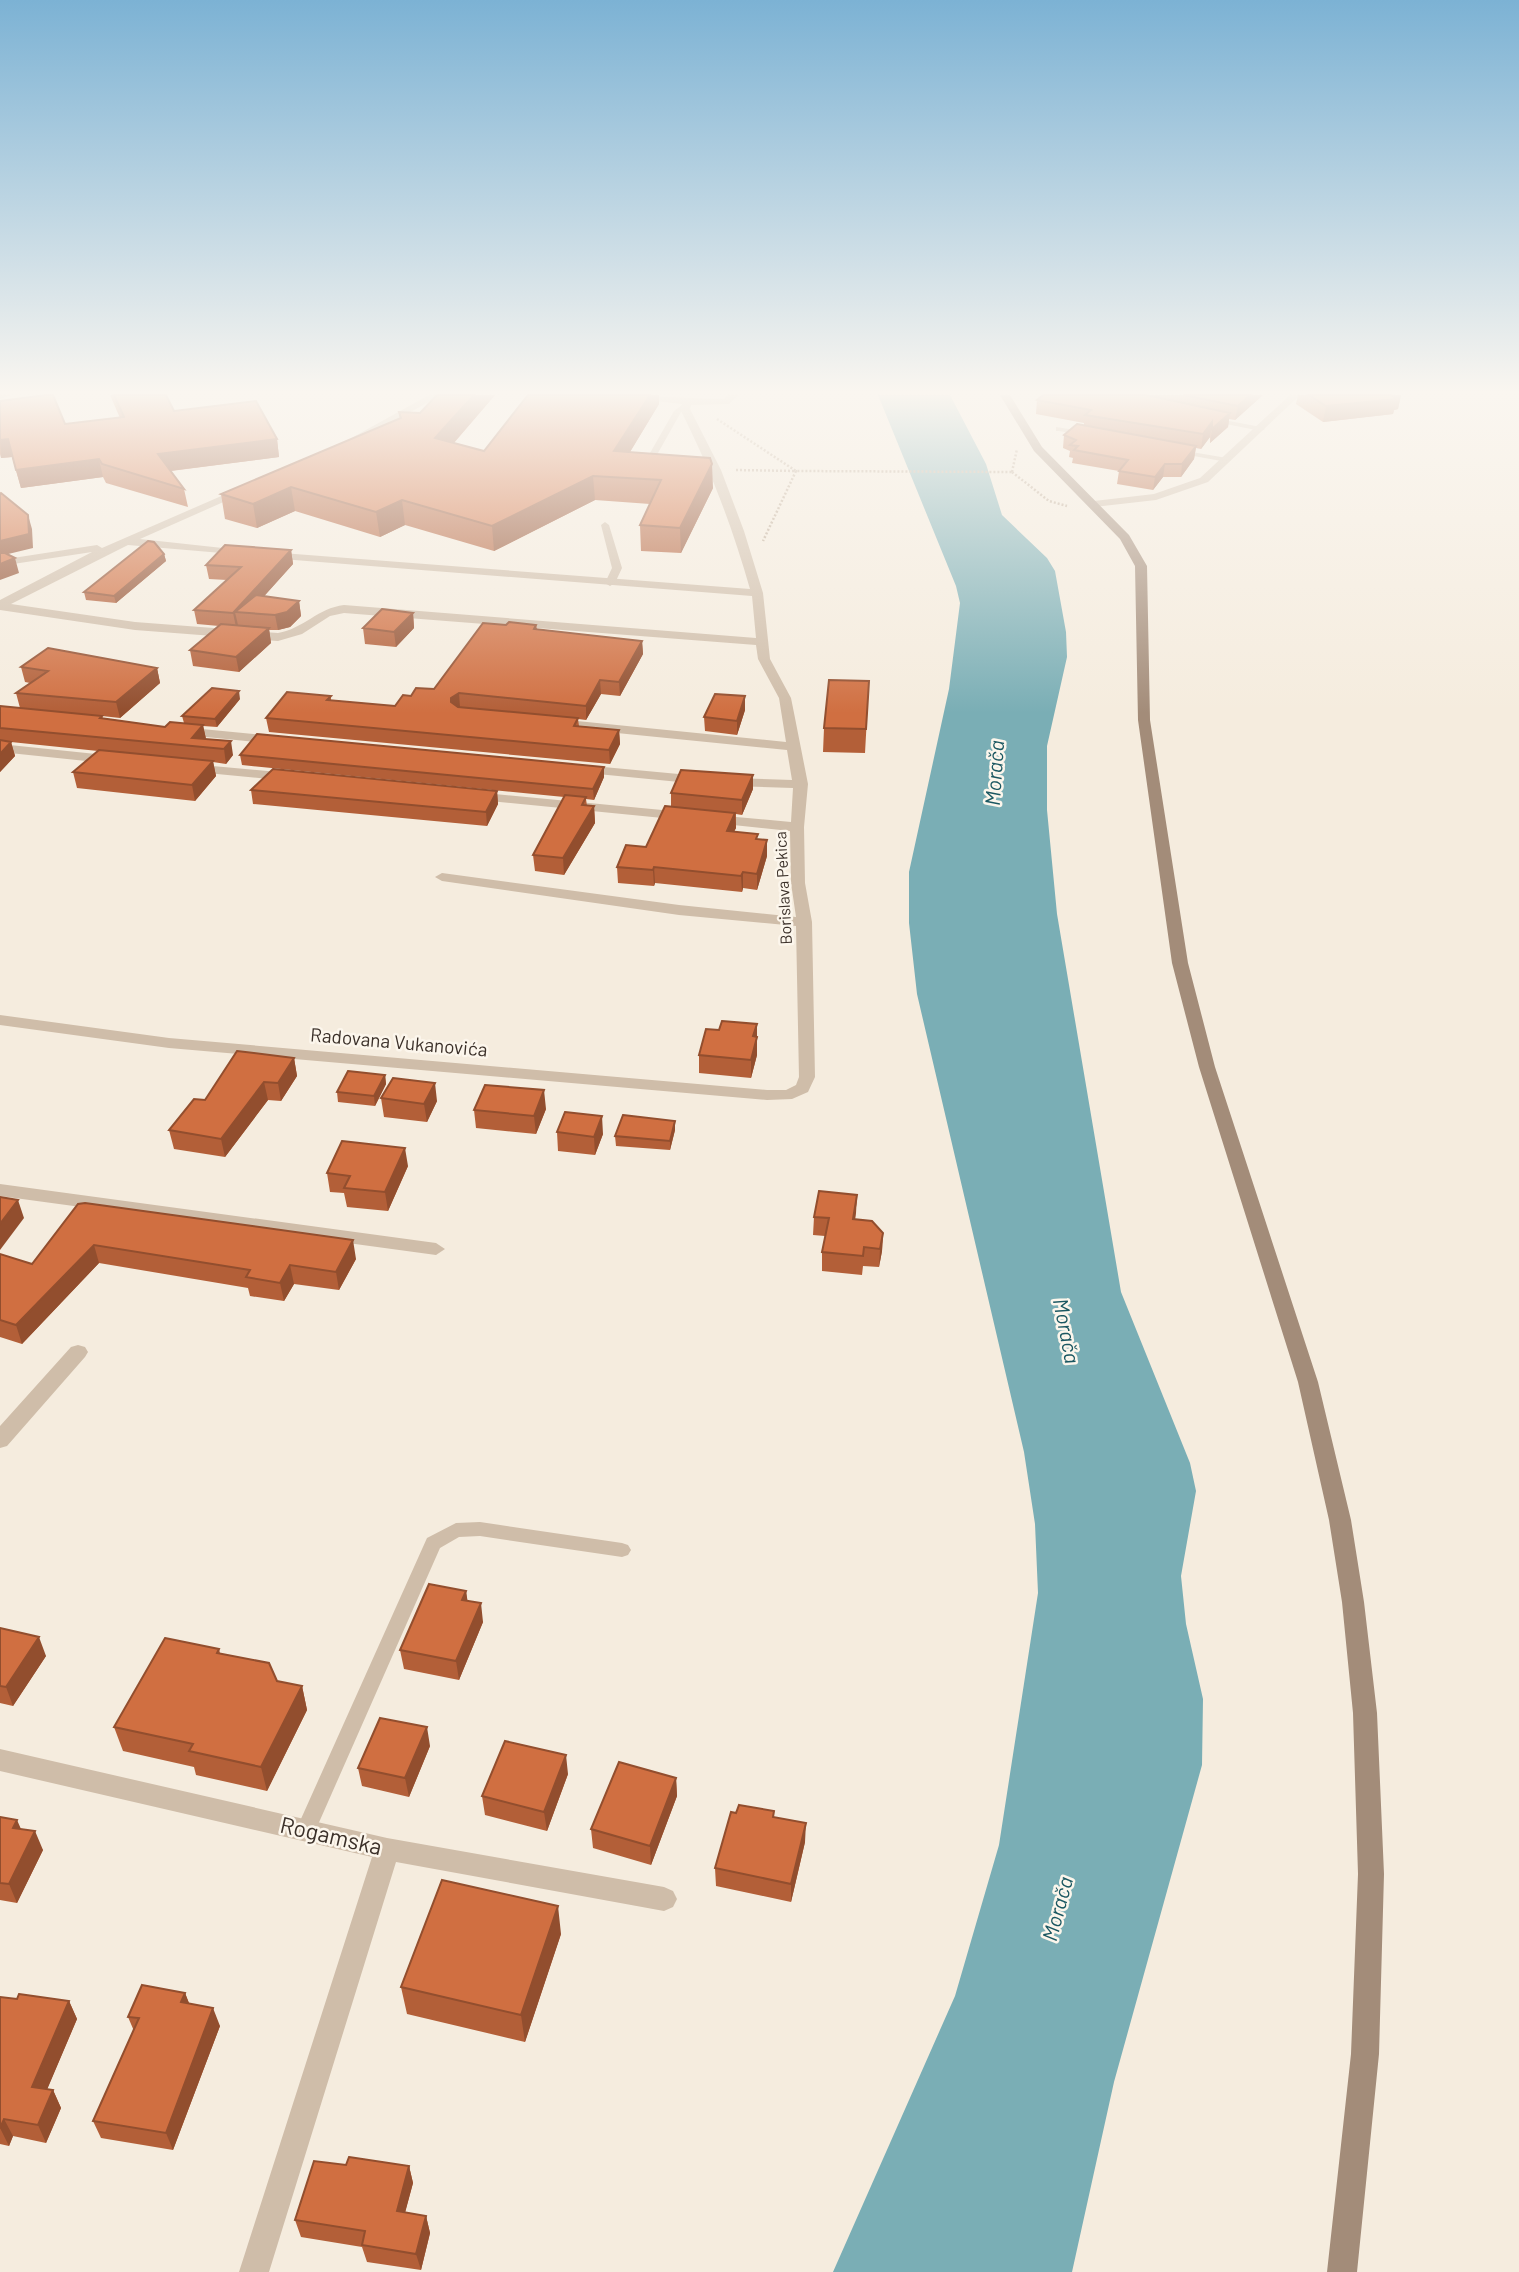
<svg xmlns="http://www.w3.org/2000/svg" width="1519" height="2272" font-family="Barlow,sans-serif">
<rect width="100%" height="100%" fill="#f5ecde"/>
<path fill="#7aaeb5" d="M878 395H950L986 464 1002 515 1047 558 1055 571 1066 632 1067 657 1047 746V810L1057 914 1121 1292 1190 1463 1196 1491 1181 1576 1186 1624 1203 1699 1202 1765 1114 2082 1072 2272H833L955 1996 999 1845 1038 1593 1035 1524 1024 1452 917 994 909 923V872L949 689 960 603 956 586Z"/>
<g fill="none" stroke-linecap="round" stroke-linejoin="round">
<path stroke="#bba792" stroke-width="2.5" stroke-dasharray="2 2" stroke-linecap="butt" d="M717 419 796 471 1012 472
M736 470 796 471 763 541
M1012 472 1049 501 1067 506
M1012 472 1017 449"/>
<path fill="#cfbda9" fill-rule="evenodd" d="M682 405 689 407 681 412 649 469H643L642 467 674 411Z
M1208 417 1261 427 1265 429 1261 431 1211 421H1208Z
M1056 427 1088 432 1092 434 1088 436 1059 431H1056Z
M1174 449 1227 458 1231 460 1227 462 1177 453H1174Z
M605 522 609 525 622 568 615 583 610 586 605 583 612 568 601 525Z
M480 1522 622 1543 628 1545 631 1550 628 1555 622 1557 480 1536 459 1537 440 1548 313 1836 306 1839 299 1836 296 1830 427 1538 456 1523Z"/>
<path fill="#cfbda9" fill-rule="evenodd" d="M429 395H441L355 443 346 441Z
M600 395 724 399 728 395H738L729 404 691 405 690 409 721 470 744 531 763 593 770 659 791 698 795 718 808 784 804 827 805 883 812 922 815 1077 808 1092 792 1099 767 1100 169 1048 0 1025V1015L169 1038 767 1090H786L796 1085 799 1077 796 926 679 915 442 881 435 877 442 873 679 905 796 917 791 883 790 831 714 823 707 819 714 815 791 822 793 788 732 786 725 782 732 778 792 780 787 750 557 727 551 723 557 719 786 742 779 698 758 659 756 645 344 613 330 616 302 634 278 641 135 630 0 610V600L92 552 0 566V560L97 545 102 548 242 487 246 488V492L140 539 241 550 245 551V555L128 545 11 604 135 622 278 633C303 629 318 608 344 605L756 638 752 596 269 558 263 555 269 552 750 589C732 526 710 468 680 409L682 404Z
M1290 395H1300L1208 482 1156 500 1094 507 1089 504 1094 501 1154 494 1200 478Z
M181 727 275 736 282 740 275 744 176 734V728Z
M0 744 115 756 122 760 115 764 0 752Z
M191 764 289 773 296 777 289 781 186 771V765Z
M582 765 700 776 707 780 700 784 577 772 575 769Z
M474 792 683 812 690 816 683 820 469 799 467 796Z
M0 1184 436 1243 445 1249 436 1255 0 1196Z
M78 1345 85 1347 88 1352 85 1357 7 1446 0 1448V1426L71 1347Z
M0 1749 387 1838 664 1887 673 1891 677 1899 673 1907 664 1911 396 1862 269 2272H239L372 1857 0 1771Z"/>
<path fill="#cfbda9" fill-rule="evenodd" d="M0 395H11L0 399Z"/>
<path fill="#a38c79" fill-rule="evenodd" d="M1000 395H1010L1042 447 1129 535 1147 566 1150 720 1188 963 1215 1067 1318 1382 1351 1520 1364 1602 1377 1713 1384 1874 1379 2054 1357 2272H1327L1351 2054 1358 1874 1353 1713 1342 1602 1329 1520 1298 1382 1199 1067 1172 963 1138 720 1135 566 1120 539 1034 451Z"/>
</g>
<path fill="#b35f38" d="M110 395H166L174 411 277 439 279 457 171 471 184 489 188 507 106 483 103 477 21 488 12 457 1 458 0 454V401L65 424 120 418Z
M437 395H495L454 443 484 451 659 404 630 452 713 488 681 553 641 551 640 525 650 504 595 500 494 551 405 525 380 537 295 511 257 528 225 519 221 494 400 419 399 412 420 413Z
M1043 395H1263L1235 420 1229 419 1228 427 1210 443V437L1201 449 1196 448 1194 459 1181 477H1163L1153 490 1117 484 1119 471 1072 463 1073 458 1069 457 1070 451 1063 448 1064 435 1084 425V423L1036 414 1037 400Z
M1298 395H1401L1398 409 1394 410 1393 414 1323 422 1296 404Z
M291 550 293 564 264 596 299 601 301 616 290 627 278 630H269L271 643 239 672 193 666 190 650 219 626 197 624 194 610 227 580 209 579 206 565Z
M164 554 166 561 116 603 86 600 84 592Z
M413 613 414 628 396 647 365 644 363 628Z
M506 625H536L537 629 642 641 643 654 620 696 601 694 586 720 578 719 579 726 619 730 620 744 610 764 269 732 266 718 331 696V700L395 706 411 696 434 689Z
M21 667 157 668 160 683 120 718 102 716 103 718 165 727 184 723 182 716 240 699 217 727 203 726 206 739 233 755 226 764 213 762 216 776 195 801 77 788 73 772 98 751 11 742 15 756 0 772V706L20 708 16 693 30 683 25 682Z
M869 681 865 753 823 752 824 728Z
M745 696V710L737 735 705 731 704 717Z
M240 755 604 767V777L594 800 586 799 587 806H594L595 823 564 875 535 871 533 855 564 797 242 765Z
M753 789 742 815 736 814V828L734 831 758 839 767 840V856L757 890 743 888 742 892 655 883 654 886 618 883 617 867 646 847 671 806V793Z
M251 790 497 791 498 804 487 826 253 804Z
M757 1024V1055L751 1078 699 1073V1055L719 1030Z
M294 1058 297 1076 281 1101 268 1100 225 1157 174 1149 169 1130Z
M385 1075 386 1084 375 1106 338 1102 337 1092Z
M381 1098 437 1101 427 1122 384 1117Z
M546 1109 536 1134 476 1128 474 1110Z
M675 1121V1130L670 1150 616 1146 615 1136Z
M557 1132 603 1134 595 1155 558 1151Z
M408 1166 388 1211 347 1207 344 1193 330 1192 327 1173Z
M857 1195 855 1220 883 1233 882 1251 879 1267 863 1266 862 1275 822 1271V1252L825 1236 813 1235 814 1217Z
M78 1204 356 1259 339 1290 294 1284 284 1301 250 1296 248 1288 99 1263 22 1344 0 1337V1254L32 1264Z
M466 1591 467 1601 483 1622 459 1680 404 1669 400 1650Z
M0 1628 46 1656 13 1706 0 1703Z
M219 1649 220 1653 277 1681 302 1686 307 1710 267 1791 196 1775 194 1767 123 1751 114 1727Z
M430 1746 409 1797 362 1786 358 1768Z
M568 1774 547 1831 485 1815 482 1796Z
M676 1778 677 1796 651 1865 593 1848 591 1829Z
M0 1817 21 1829 43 1850 17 1903 0 1900Z
M774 1817 805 1842 791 1902 716 1886 715 1868Z
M561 1934 525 2042 407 2014 401 1987Z
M185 1993 189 2003 220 2026 173 2150 101 2138 93 2121 134 2031 128 2017Z
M0 1997 17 1999 69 2001 77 2019 47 2089 53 2090 61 2108 46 2143 13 2136 9 2146 0 2144Z
M346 2165 409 2166 413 2183 405 2212 426 2216 430 2233 421 2270 367 2262 362 2247 301 2237 295 2220Z"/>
<path fill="#924e2e" d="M474 395H495L438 461 435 438Z
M650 395H659V404L616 475 614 451Z
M1250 395H1263L1235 420 1238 406Z
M1391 395H1401L1398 409 1394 410 1393 414 1323 422 1326 406Z
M1230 413 1228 427 1210 443 1212 429Z
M1212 422 1210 437 1201 449 1203 434Z
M8 439 12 457 1 458 0 440Z
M277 439 279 457 161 472 158 454Z
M1196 446 1194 459 1181 477 1182 464Z
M99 459 103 477 21 488 16 470Z
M712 464 713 488 681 553 680 528Z
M1165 464 1163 477 1153 490 1155 477Z
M593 476 595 500 494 551 492 526Z
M291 487 295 511 257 528 253 504Z
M402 500 405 525 380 537 376 512Z
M28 515 32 529 33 548 0 556V541Z
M291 550 293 564 249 613 235 612 238 625 236 627 233 613Z
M164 554 166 561 116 603 114 596Z
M15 558 19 573 0 580V564Z
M299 601 301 616 290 627 278 630 275 615Z
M413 613 414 628 396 647 394 632Z
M269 628 271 643 239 672 236 657Z
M642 641 643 654 620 696 619 682Z
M157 668 160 683 120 718 116 702Z
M600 680 601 694 586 720V706Z
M239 691 240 699 217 727 215 719Z
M459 693 460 707 453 712 451 698Z
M745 696V710L737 735V721Z
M203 725 206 739 192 738Z
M619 730 620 744 610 764 609 750Z
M231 741 233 755 226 764 224 749Z
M11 742 15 756 0 772V754Z
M213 761 216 776 195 801 192 785Z
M604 767V777L594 800 593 789Z
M753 775V789L742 815V800Z
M497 791 498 804 487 826 486 812Z
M594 806 595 823 564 875 563 858Z
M735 813 736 828 727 846V831Z
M767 840V856L757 890V874Z
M654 867 655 883 654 886 653 870Z
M743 872V888L742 892 741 876Z
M757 1024V1055L751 1078V1060L753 1036Z
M294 1058 297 1076 281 1101 278 1083Z
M385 1075 386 1084 375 1106 374 1096Z
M264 1082 268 1100 225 1157 221 1139Z
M435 1083 437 1101 427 1122 424 1104Z
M544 1090 546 1109 536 1134 534 1116Z
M602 1116 603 1134 595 1155 594 1137Z
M675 1121V1130L670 1150V1141Z
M405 1148 408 1166 388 1211 385 1192Z
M857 1195 856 1213 852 1238 853 1219Z
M18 1200 24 1218 0 1250V1224Z
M883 1233 882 1251 879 1267 880 1249Z
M353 1240 356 1259 339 1290 336 1272Z
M94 1245 99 1263 22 1344 16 1325Z
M290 1265 294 1284 284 1301 280 1283Z
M466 1591 469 1610 462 1600Z
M481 1603 483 1622 459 1680 456 1661Z
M39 1637 46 1656 13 1706 6 1687Z
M302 1686 307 1710 267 1791 261 1767Z
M427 1727 430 1746 409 1797 405 1778Z
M566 1755 568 1774 547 1831 544 1812Z
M676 1778 677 1796 651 1865 650 1846Z
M17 1820 25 1838 13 1828Z
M806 1823 805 1842 791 1902V1884Z
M35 1831 43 1850 17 1903 9 1884Z
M558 1906 561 1934 525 2042 521 2015Z
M185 1993 192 2011 181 2002Z
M69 2001 77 2019 41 2104 32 2087Z
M213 2008 220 2026 173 2150 166 2133Z
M53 2090 61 2108 46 2143 38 2125Z
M4 2119 13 2136 9 2146 0 2128Z
M409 2166 413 2183 401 2228 397 2211Z
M426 2216 430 2233 421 2270 416 2254Z"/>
<path fill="#d06f41" stroke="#924e2e" stroke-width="2" d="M46 395H53L65 424 124 417 114 395H166L174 411 256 401 277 439 158 454 184 489 102 464 99 459 16 470 8 439 0 440V401Z
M437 395H474L435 438 484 451 528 395H650L614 451 710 458 712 464 680 528 640 525 661 480 593 476 492 526 402 500 376 512 291 487 253 504 221 494 401 418 399 412 420 413Z
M1043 395H1146L1230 413 1212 429V422L1203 434 1085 415 1091 410 1037 400Z
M1183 395H1250L1238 406Z
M1309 395H1391L1396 399 1326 406Z
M1077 424 1196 446 1182 464H1165L1155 477 1119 471 1128 460 1074 450 1078 446 1070 445 1076 440 1064 435Z
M1 493 28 515 29 534 0 541V494Z
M148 541 154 542 164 554 114 596 84 592Z
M225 545 291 550 233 613 194 610 241 567 206 565Z
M0 553H5L15 558 0 564Z
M256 595 299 601 287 612 275 615 235 612Z
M382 609 413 613 394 632 363 628Z
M509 622 536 625 534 629 642 641 619 682 600 680 586 706 459 693 451 698V702L458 707 578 718 574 726 619 730 609 750 266 718 287 692 331 696 327 700 395 706 403 695 411 696 416 688 434 689 483 623 506 625Z
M221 624 269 628 236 657 190 650Z
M48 648 157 668 116 702 16 693 48 671 21 667Z
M829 680 869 681 866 729 824 728Z
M212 688 239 691 215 719 182 716Z
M715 694 745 696 737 721 704 717Z
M0 706 102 716 100 718 165 727 170 722 203 725 192 738 231 741 224 749 0 728Z
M257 734 604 767 593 789 240 755Z
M0 740 11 742 0 754Z
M99 750 213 761 192 785 73 772Z
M273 769 497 791 486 812 251 790Z
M681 770 753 775 742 800 671 793Z
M565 795 586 797 582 805 594 806 563 858 533 855Z
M665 806 735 813 727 831 758 834 756 839 767 840 757 874 743 872 741 876 654 867 653 870 617 867 626 845 646 847Z
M722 1021 757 1024 753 1036 757 1037 751 1060 699 1055 706 1029 719 1030Z
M237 1051 294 1058 278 1083 264 1082 221 1139 169 1130 194 1099 205 1100Z
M348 1071 385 1075 374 1096 337 1092Z
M393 1078 435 1083 424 1104 381 1098Z
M485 1085 544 1090 534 1116 474 1110Z
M565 1112 602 1116 594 1137 557 1132Z
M623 1115 675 1121 670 1141 615 1136Z
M342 1141 405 1148 385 1192 344 1188 350 1176 327 1173Z
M819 1191 857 1195 853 1219 872 1221 883 1233 880 1249 864 1247 863 1256 822 1252 829 1218 814 1217Z
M0 1197 18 1200 0 1224Z
M85 1203 353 1240 336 1272 290 1265 280 1283 246 1277 250 1270 94 1245 16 1325 0 1320V1254L32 1264 78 1204Z
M429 1584 466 1591 462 1600 481 1603 456 1661 400 1650Z
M0 1628 39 1637 6 1687 0 1686Z
M165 1638 219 1649 217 1653 269 1663 277 1681 302 1686 261 1767 189 1751 193 1744 114 1727Z
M380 1718 427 1727 405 1778 358 1768Z
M505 1741 566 1755 544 1812 482 1796Z
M619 1762 676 1778 650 1846 591 1829Z
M739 1805 774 1811 773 1817 806 1823 791 1884 715 1868 731 1812 736 1813Z
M0 1817 17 1820 13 1828 35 1831 9 1884 0 1883Z
M442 1880 558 1906 521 2015 401 1987Z
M142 1985 185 1993 181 2002 213 2008 166 2133 93 2121 139 2018 128 2017Z
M19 1994 69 2001 32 2087 53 2090 38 2125 4 2119 0 2128V1997L17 1999Z
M349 2157 409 2166 397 2211 426 2216 416 2254 362 2245 365 2231 295 2220 314 2161 346 2165Z"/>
<linearGradient id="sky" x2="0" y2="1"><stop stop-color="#7cb2d4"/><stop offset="0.55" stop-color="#faf6f0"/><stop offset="1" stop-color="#faf6f0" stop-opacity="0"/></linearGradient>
<rect width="1519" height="713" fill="url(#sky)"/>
<g text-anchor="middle" stroke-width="5" stroke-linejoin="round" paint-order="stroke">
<g font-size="16" fill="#3b3029" stroke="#fcf6ec">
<text transform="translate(783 888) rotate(-93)" y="6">Borislava Pekica</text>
</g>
<g font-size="19" fill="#3b3029" stroke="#fcf6ec">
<text transform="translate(399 1042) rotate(5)" y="7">Radovana Vukanovića</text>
</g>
<g font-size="21" font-style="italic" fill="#1a5761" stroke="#fcf6ec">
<text transform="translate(995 773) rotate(-86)" y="7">Morača</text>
<text transform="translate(1066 1331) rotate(79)" y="7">Morača</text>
<text transform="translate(1058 1909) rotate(-75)" y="7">Morača</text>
</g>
<g font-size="23" fill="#3b3029" stroke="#fcf6ec">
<text transform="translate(331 1836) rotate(13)" y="8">Rogamska</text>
</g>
</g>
</svg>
